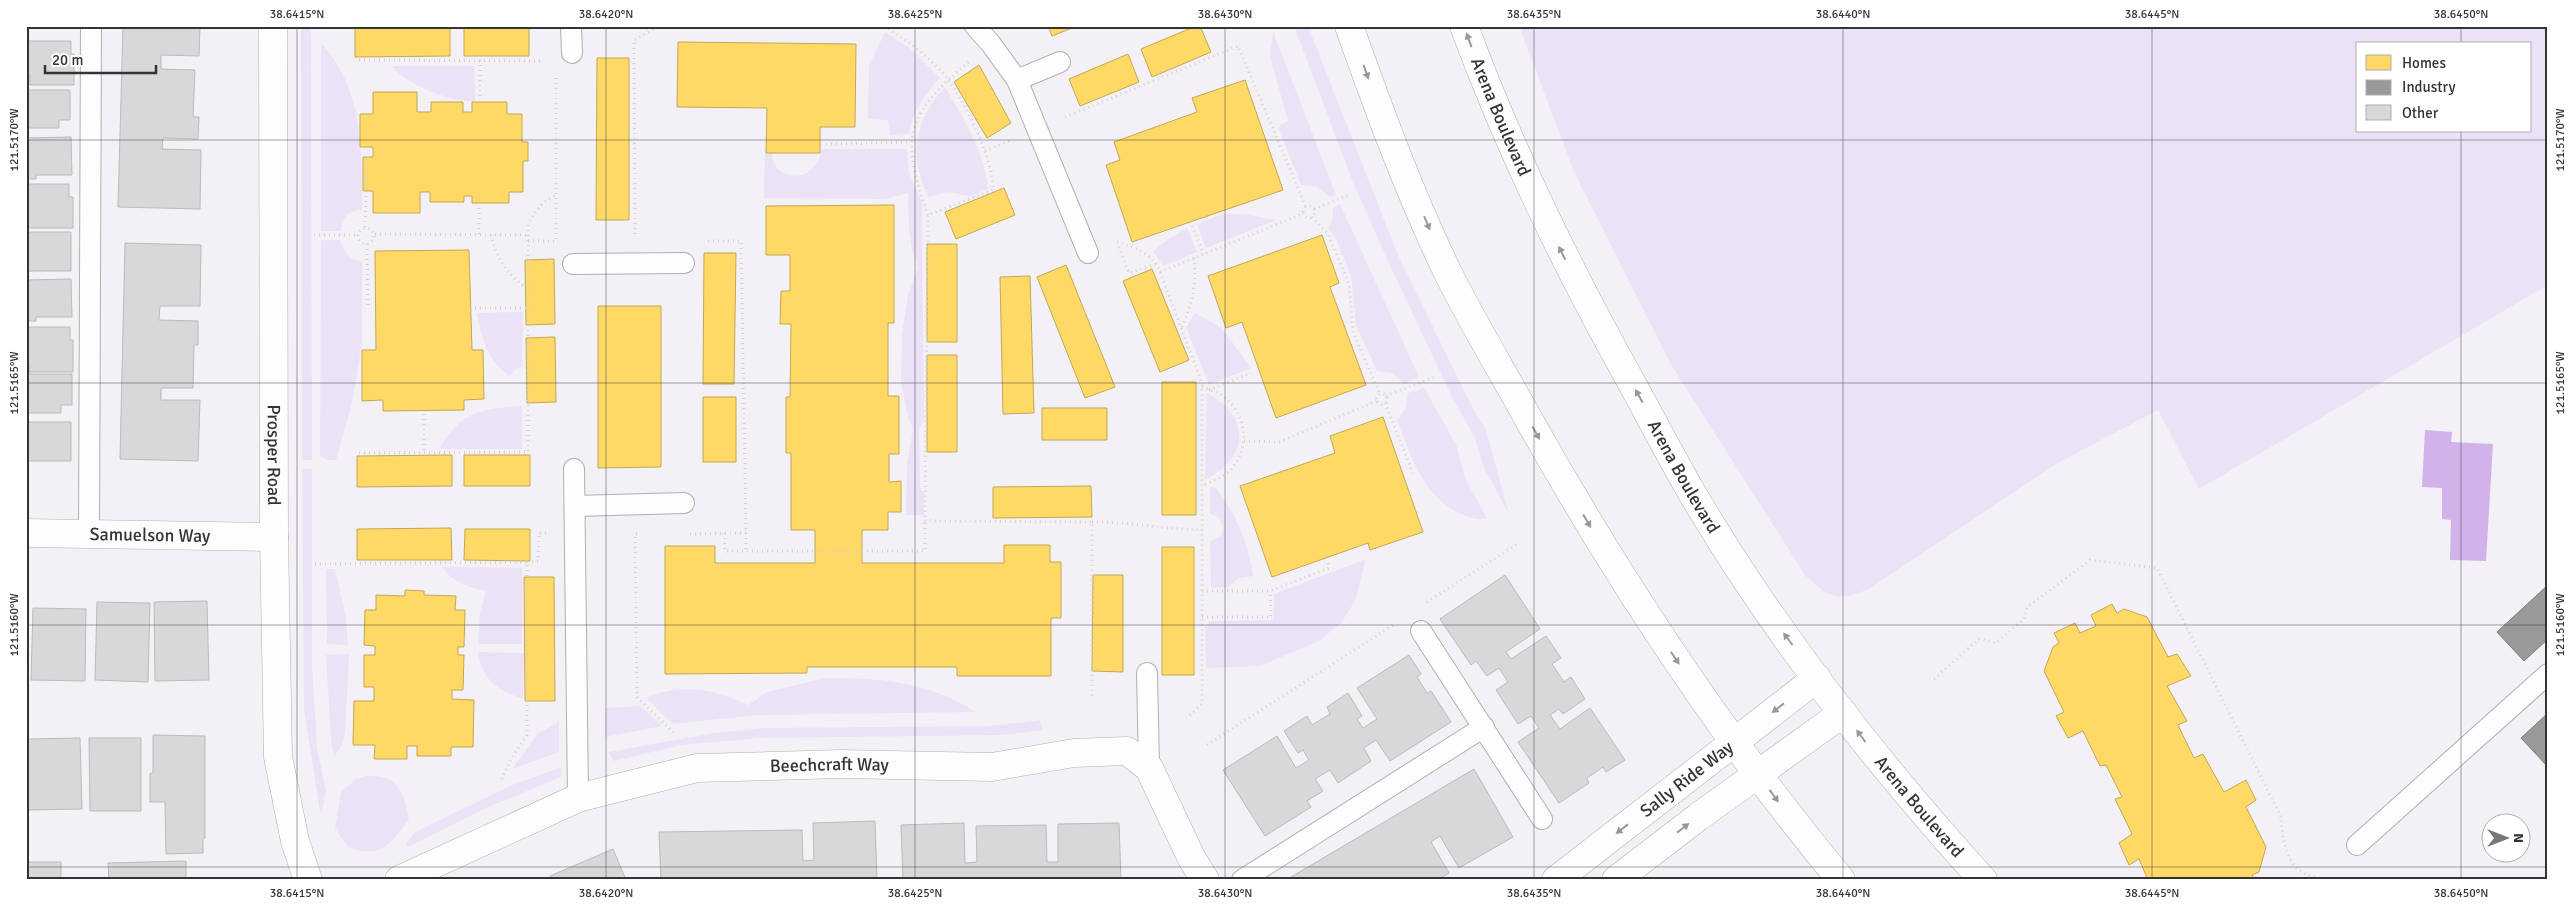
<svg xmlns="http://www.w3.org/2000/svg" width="2574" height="906" font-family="Signika,sans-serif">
<rect width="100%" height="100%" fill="#f3f1f5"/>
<path fill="#ece2f7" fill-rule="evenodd" d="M301 26H311L312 460H302Z
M1294 26H1308L1398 255 1469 401 1486 430 1509 514 1485 470 1474 436 1452 397 1387 259 1352 180Z
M1519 26H2548V285L2199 489 2158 410 2056 464 1869 589C1837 602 1829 599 1805 575L1670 363 1574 172ZM2358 44H2530V131H2358Z
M1273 31 1336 195 1330 197 1317 187 1301 185 1278 127 1288 121 1270 57Z
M885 32 911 49 940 78C925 94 912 112 909 134L890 135 888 120 868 119 869 66Z
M321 43C364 89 362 150 362 210 348 210 343 217 341 231H321Z
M391 66H474L475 102C444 99 413 88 391 66Z
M945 87C964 118 984 151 988 189L970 196 948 192 929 197C908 156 914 121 945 87Z
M821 149H907L909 173 922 203 924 421 919 428 920 488 924 493V515H906L907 464 913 429 908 417 901 382 902 335 908 294 918 268 912 250 909 229 908 193 885 199 764 198 765 150H772C769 182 817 187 821 149Z
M1340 204 1419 377 1404 384 1392 373 1377 371 1356 326 1351 276 1335 237 1328 229 1333 218V208Z
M1222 214H1244L1276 220 1206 248 1197 224Z
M1187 228 1197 252 1163 266 1153 251 1168 239Z
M321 240H340C344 251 349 260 362 262V344L352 403 336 460H327L320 455Z
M523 312 522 367 515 369 510 376C488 362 481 337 477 313Z
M1195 313 1222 328 1251 368 1209 385 1186 327Z
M1424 388 1456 444 1465 478 1487 518C1480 521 1468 517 1461 514 1422 496 1412 457 1397 420L1406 408 1408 393Z
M1207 393C1252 417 1249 458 1205 480Z
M522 406V449H439C460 412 482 408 522 406Z
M302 469H312V665L317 748 326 791 322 811 320 812 304 709Z
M1210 487H1215C1236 513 1249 544 1253 576L1239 578 1228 587 1211 588 1210 542 1221 536 1223 527 1219 517 1210 514Z
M1366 559 1355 601 1341 623 1319 641 1260 666 1206 668 1205 626 1210 621 1274 620V594Z
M442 567 522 568V644H478L480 612 486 591C468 587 453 583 442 567Z
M326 569H335L346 618 348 645 327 644Z
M478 652 524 653 523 699C497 690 482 680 478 652Z
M349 654 345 732 343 743 334 757 331 740 326 655Z
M825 678C878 677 931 682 976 712L757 715 673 724 646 698C681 682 714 689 748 705L767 692Z
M640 706 662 726 605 737V708Z
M1040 720 1042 730 1003 735 760 738 682 745 614 761 608 752 714 733 765 728 990 726Z
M559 722V752L512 769 537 734Z
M562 767 561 777 486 808 408 847 405 844 415 832 512 785Z
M365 776C398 774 404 791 409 820 389 844 382 860 348 847L335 828 341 792 356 779Z"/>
<path fill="#d1b3ea" d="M2425 430 2452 432 2451 442 2493 444 2486 561 2450 560 2451 520 2442 519V488L2422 487Z"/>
<path fill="#ffd966" stroke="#c2a757" d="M355 26H450V56L355 57Z
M464 26H529V56H464Z
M1048 26H1077L1052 36Z
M1196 26H1200L1211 52 1152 77 1141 49Z
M678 42 856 44 855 127H820V153H766L767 108 677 107Z
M1128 54 1139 82 1080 106 1069 79Z
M597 58H629V220H596Z
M979 65 1011 123 987 138 954 82Z
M1245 80 1283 190 1132 242 1106 165 1120 160 1114 142 1197 112 1192 98Z
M373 92H417V112H431V102H463V112H472V102H507V114H522V142H528V161H523V192H509V203H472V196H464V202H430V192H420V213H373V191H363V157H373V147H360V114H373Z
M1004 188 1015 215 956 239 945 212Z
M894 205V323H888V396H899V454H889V482L901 481V512H888V530H862V563H1004V545H1050V562H1061V618H1051V676H957V667H807V673L665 674V546H715V563H815V530H791V453H786V397H790L791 324H780L781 291H790V255H766V206Z
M1322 235 1339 283 1330 287 1366 385 1276 418 1242 322 1226 328 1208 276Z
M927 244H957V342H927Z
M469 250 472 350H483L484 399 464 400V410L383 411V400L362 401V350H376L375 251Z
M704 253H736L734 384H703Z
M554 259 555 324 526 325 525 260Z
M1066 265 1115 387 1085 398 1037 277Z
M1152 269 1189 360 1160 372 1123 281Z
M1030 276 1034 413 1003 414 1000 277Z
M598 306H661V467L598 468Z
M555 337 556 402 527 403 526 338Z
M927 355H957V452H927Z
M1162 382H1196V515H1162Z
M703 397H736V462H703Z
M1042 408H1107V440H1042Z
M1383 417 1423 532 1370 550 1368 543 1272 577 1240 486 1335 453 1330 436Z
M452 455V486L357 487V456Z
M464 455H530V486H464Z
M1091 486 1092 517 993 518V487Z
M451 528 452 560H357V529Z
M465 529H530V561L464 560Z
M1162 547H1194V675H1162Z
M1093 575H1123V672L1092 671Z
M524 577H554L555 701H525Z
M405 590 424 591V595L456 596 455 610H465L464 647H458V655H464L463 690H452V699L474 700 473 747H451V756H417V746H407V759H374L375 745H353L354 701H374V687H364V655H375V646L364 645 365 610H376V595L405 596Z
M2112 604 2117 613 2124 609 2147 617 2168 657 2177 654 2191 676 2167 686 2187 721 2178 725 2194 758 2203 754 2224 792 2246 780 2256 800 2246 807 2266 847 2259 872 2252 875 2255 880H2148L2139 859 2129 865 2119 843 2132 834 2115 799 2122 797 2106 765 2100 766 2083 731 2068 738 2056 716 2064 712 2044 671 2053 647 2059 643 2054 633 2075 623 2080 633 2096 626 2091 615Z"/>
<path fill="#999" stroke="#7b7a7b" d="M2548 585V639L2524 661 2497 632Z
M2548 713V767L2521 738Z"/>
<path fill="#d8d7da" stroke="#bbbabc" d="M123 26H200L199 56 161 55V69L195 70 193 117H199L198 139 163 138 162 149 201 150 200 209 118 207Z
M26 41H71V54H74V85H30V75H26Z
M26 90H70V120H59V128H26Z
M71 137 72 175H36V179H26V138Z
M26 184H69V197H73V228H28Z
M26 232H71V271H27Z
M125 243 201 245 200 306H160L159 320 198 321V345H194L193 388H161V400H200L198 461 120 459Z
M71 279 72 317H36V321H26V280Z
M26 327H70V340H73V372H29V362H26Z
M26 374H72V405H61V413H26Z
M26 422H71V461H27Z
M1505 575 1540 629 1506 652 1511 659 1546 636 1561 658 1552 664 1564 682 1571 677 1585 699 1563 714 1559 709 1550 715 1560 729 1590 708 1625 760 1606 772 1603 767 1587 778 1589 783 1559 803 1518 742 1539 728 1531 716 1518 724 1496 690 1508 682 1499 668 1487 676 1476 661 1471 665 1440 619Z
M207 601 209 680 155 681 154 602Z
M97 602 150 603 148 682 95 680Z
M33 608 86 609 85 681 31 680Z
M1409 655 1421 674 1417 677 1427 693 1431 691 1451 722 1390 761 1376 740 1364 748 1371 761 1338 783 1330 770 1315 779 1323 791 1307 801 1311 807 1265 836 1223 770 1277 736 1296 768 1309 760 1303 750 1298 753 1284 731 1307 716 1312 725 1330 714 1327 707 1348 693 1362 716 1357 719 1363 728 1377 719 1357 688Z
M153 735 205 736V838L203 839V853L166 854 165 802H150V773H153Z
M80 738 82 809 27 810 26 739Z
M89 738H141V811H90Z
M1474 769 1513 837 1459 868 1440 836 1431 842 1449 873 1438 880H1286Z
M875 821 877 880H661L659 832 802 830 803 861 814 860 813 823Z
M964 823 965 863 977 862 976 826 1046 825 1047 862H1058V824L1119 823 1121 880H903L901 825Z
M613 849 626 880H551L550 876Z
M186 861V880H109L108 863Z
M26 862H61V880H26Z"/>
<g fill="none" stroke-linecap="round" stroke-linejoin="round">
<g stroke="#b0afb1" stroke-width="22">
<path id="lane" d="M571 26 572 53
M975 26 991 44 1017 80 1088 253
M1017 80 1060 62
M573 264 684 263
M574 469 578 798
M575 506 684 503
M89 534 91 26
M1421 631 1542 819
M1147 673 1149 768
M2357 845 2548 674
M1242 880 1484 727"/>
</g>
<g stroke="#b0afb1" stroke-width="29">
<g id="street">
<path id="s1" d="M273 26 274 537 278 757 295 841 308 880"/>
<path id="s2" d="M26 533 274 537"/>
<path id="s3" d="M399 880 578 798 697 768 841 764 992 767 1074 753 1127 751 1149 768 1191 857 1205 880"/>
<path id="s4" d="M1556 880 1817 678"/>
<path d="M1616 880 1698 817 1843 713"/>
</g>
</g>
<g stroke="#b0afb1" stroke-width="29">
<g id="secondary">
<path d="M1349 26C1379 110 1410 195 1449 275 1472 321 1499 366 1524 411 1616 576 1720 734 1841 880"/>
<path id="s5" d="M1464 26C1509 148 1566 265 1629 378 1650 416 1670 455 1692 493 1773 631 1876 762 1983 880"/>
</g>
</g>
<path stroke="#d3d2d3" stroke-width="3" stroke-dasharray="1 4" stroke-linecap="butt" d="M884 26C906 40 929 56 946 77 965 101 994 160 993 190L928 215 925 521 1092 522V698
M359 60 543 61
M480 60V97
M1065 117 1238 46 1306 207
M826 144 911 142
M985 151 1011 140
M479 203V235
M1303 212a6 6 0 1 1 12 0a6 6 0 1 1-12 0Z
M1314 209 1349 195
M928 215C900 137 905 115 969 62
M1312 217 1328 234 1349 284 1353 332 1380 394
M1192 226 1204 254
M365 227 367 155
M358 236a8 8 0 1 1 16 0a8 8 0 1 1-16 0Z
M375 234 528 235
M635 234 634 40 659 26
M314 235H358
M491 235C497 260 507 274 528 289
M528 241H556V77
M1117 242C1134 247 1145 251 1157 264L1202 383V704L1187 718
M367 244 368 308
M1119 247 1129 273 1157 264
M1160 272 1302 214
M475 308H528
M1182 327C1192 304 1197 284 1194 258
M1202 387C1209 390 1218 392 1223 396 1246 414 1251 446 1232 468 1225 477 1212 481 1202 486
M1209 390 1251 373
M1376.5 399a5.5 5.5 0 1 1 11 0a5.5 5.5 0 1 1-11 0Z
M1386 396 1435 377
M1385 403 1413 473
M424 414V452
M1244 441 1279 442 1377 401
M359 453 528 452V226C534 211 541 203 556 195
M1092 522C1129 522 1165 529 1202 530
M724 533 725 551H925V521
M746 533V551
M637 534H635L637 697 675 734
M690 534 746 533 741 241H706
M527 562 538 561 539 533H547
M315 564 527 562V735L511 759 501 781
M1202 591H1270L1329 568 1327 561
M1427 602 1519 543
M1202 617H1271L1270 591
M1934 679 1979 639 1996 643 2024 619 2027 607 2090 560 2157 568 2281 817C2282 834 2285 863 2302 872 2308 876 2315 877 2321 880
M1207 745 1393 625"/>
<use href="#lane" stroke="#fdfdfe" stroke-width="20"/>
<use href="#street" stroke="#fdfdfe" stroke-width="28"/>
<use href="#secondary" stroke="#fdfdfe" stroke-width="28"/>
</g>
<defs><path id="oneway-solid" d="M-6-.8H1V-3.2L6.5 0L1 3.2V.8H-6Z" transform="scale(1.25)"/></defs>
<g fill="#98989a">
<use href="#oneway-solid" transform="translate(1469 40) rotate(-110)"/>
<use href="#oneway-solid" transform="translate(1366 72) rotate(70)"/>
<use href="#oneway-solid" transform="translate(1427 223) rotate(67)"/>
<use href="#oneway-solid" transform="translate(1562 253) rotate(-117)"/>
<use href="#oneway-solid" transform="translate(1639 396) rotate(-119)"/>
<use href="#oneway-solid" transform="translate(1536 433) rotate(61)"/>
<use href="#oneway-solid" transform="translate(1587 521) rotate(59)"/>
<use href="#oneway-solid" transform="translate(1788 639) rotate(-127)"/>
<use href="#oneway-solid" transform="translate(1675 658) rotate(56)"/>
<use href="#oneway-solid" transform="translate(1778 708) rotate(142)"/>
<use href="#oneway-solid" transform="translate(1861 736) rotate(-127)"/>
<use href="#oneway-solid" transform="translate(1774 796) rotate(54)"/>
<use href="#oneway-solid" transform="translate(1683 828) rotate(-38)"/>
<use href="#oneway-solid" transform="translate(1622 829) rotate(142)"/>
</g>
<path fill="none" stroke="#343335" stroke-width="1" stroke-opacity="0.45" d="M297 26V880M606 26V880M915 26V880M1225 26V880M1534 26V880M1843 26V880M2152 26V880M2461 26V44M2461 131V880M26 140H2548M26 383H2548M26 625H2548M26 867H2548"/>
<g text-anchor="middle" stroke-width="5" stroke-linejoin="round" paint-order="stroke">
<g font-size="18" fill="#343335" stroke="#fff">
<text dy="6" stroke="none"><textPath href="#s5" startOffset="98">Arena Boulevard</textPath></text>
<text dy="6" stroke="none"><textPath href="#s1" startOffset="429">Prosper Road</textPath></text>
<text dy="6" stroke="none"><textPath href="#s5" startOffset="502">Arena Boulevard</textPath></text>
<text dy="6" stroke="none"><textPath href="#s2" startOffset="124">Samuelson Way</textPath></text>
<text dy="6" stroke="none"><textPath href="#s3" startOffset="452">Beechcraft Way</textPath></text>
<text dy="6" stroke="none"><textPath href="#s4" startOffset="165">Sally Ride Way</textPath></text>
<text dy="6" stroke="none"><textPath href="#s5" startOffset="908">Arena Boulevard</textPath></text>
</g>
</g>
<rect width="2574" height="906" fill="none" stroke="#ffffff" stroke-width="55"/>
<rect x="2356" y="42" width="175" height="90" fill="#ffffff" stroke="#aeadae"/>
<rect x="2366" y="55" width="25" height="15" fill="#ffd966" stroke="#aeadae"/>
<text x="2402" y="68" font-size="15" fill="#343335">Homes</text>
<rect x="2366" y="80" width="25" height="15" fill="#999999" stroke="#aeadae"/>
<text x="2402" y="92" font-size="15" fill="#343335">Industry</text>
<rect x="2366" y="105" width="25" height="15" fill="#d8d7da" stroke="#aeadae"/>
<text x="2402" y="118" font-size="15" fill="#343335">Other</text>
<g transform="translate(2506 838) rotate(90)"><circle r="24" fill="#ffffff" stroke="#aeadae"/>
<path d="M0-4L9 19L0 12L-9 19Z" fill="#777678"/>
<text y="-8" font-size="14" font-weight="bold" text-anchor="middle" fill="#343335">N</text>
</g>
<path d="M45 65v8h111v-8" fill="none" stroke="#343335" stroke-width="2.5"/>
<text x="52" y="65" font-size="15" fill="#343335" stroke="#ffffff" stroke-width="4" paint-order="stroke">20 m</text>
<rect x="28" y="28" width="2518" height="850" fill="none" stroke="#343335" stroke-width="2"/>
<g font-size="12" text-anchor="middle" fill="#343335">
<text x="297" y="18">38.6415°N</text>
<text x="606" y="18">38.6420°N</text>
<text x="915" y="18">38.6425°N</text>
<text x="1225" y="18">38.6430°N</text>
<text x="1534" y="18">38.6435°N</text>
<text x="1843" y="18">38.6440°N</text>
<text x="2152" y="18">38.6445°N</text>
<text x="2461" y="18">38.6450°N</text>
<text transform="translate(2560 140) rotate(-90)" y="4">121.5170°W</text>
<text transform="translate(14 140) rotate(-90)" y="4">121.5170°W</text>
<text transform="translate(2560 383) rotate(-90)" y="4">121.5165°W</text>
<text transform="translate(14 383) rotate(-90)" y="4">121.5165°W</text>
<text transform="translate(2560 625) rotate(-90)" y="4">121.5160°W</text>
<text transform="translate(14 625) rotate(-90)" y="4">121.5160°W</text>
<text x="297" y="897">38.6415°N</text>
<text x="606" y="897">38.6420°N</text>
<text x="915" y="897">38.6425°N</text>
<text x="1225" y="897">38.6430°N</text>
<text x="1534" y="897">38.6435°N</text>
<text x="1843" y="897">38.6440°N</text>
<text x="2152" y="897">38.6445°N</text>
<text x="2461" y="897">38.6450°N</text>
</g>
</svg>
